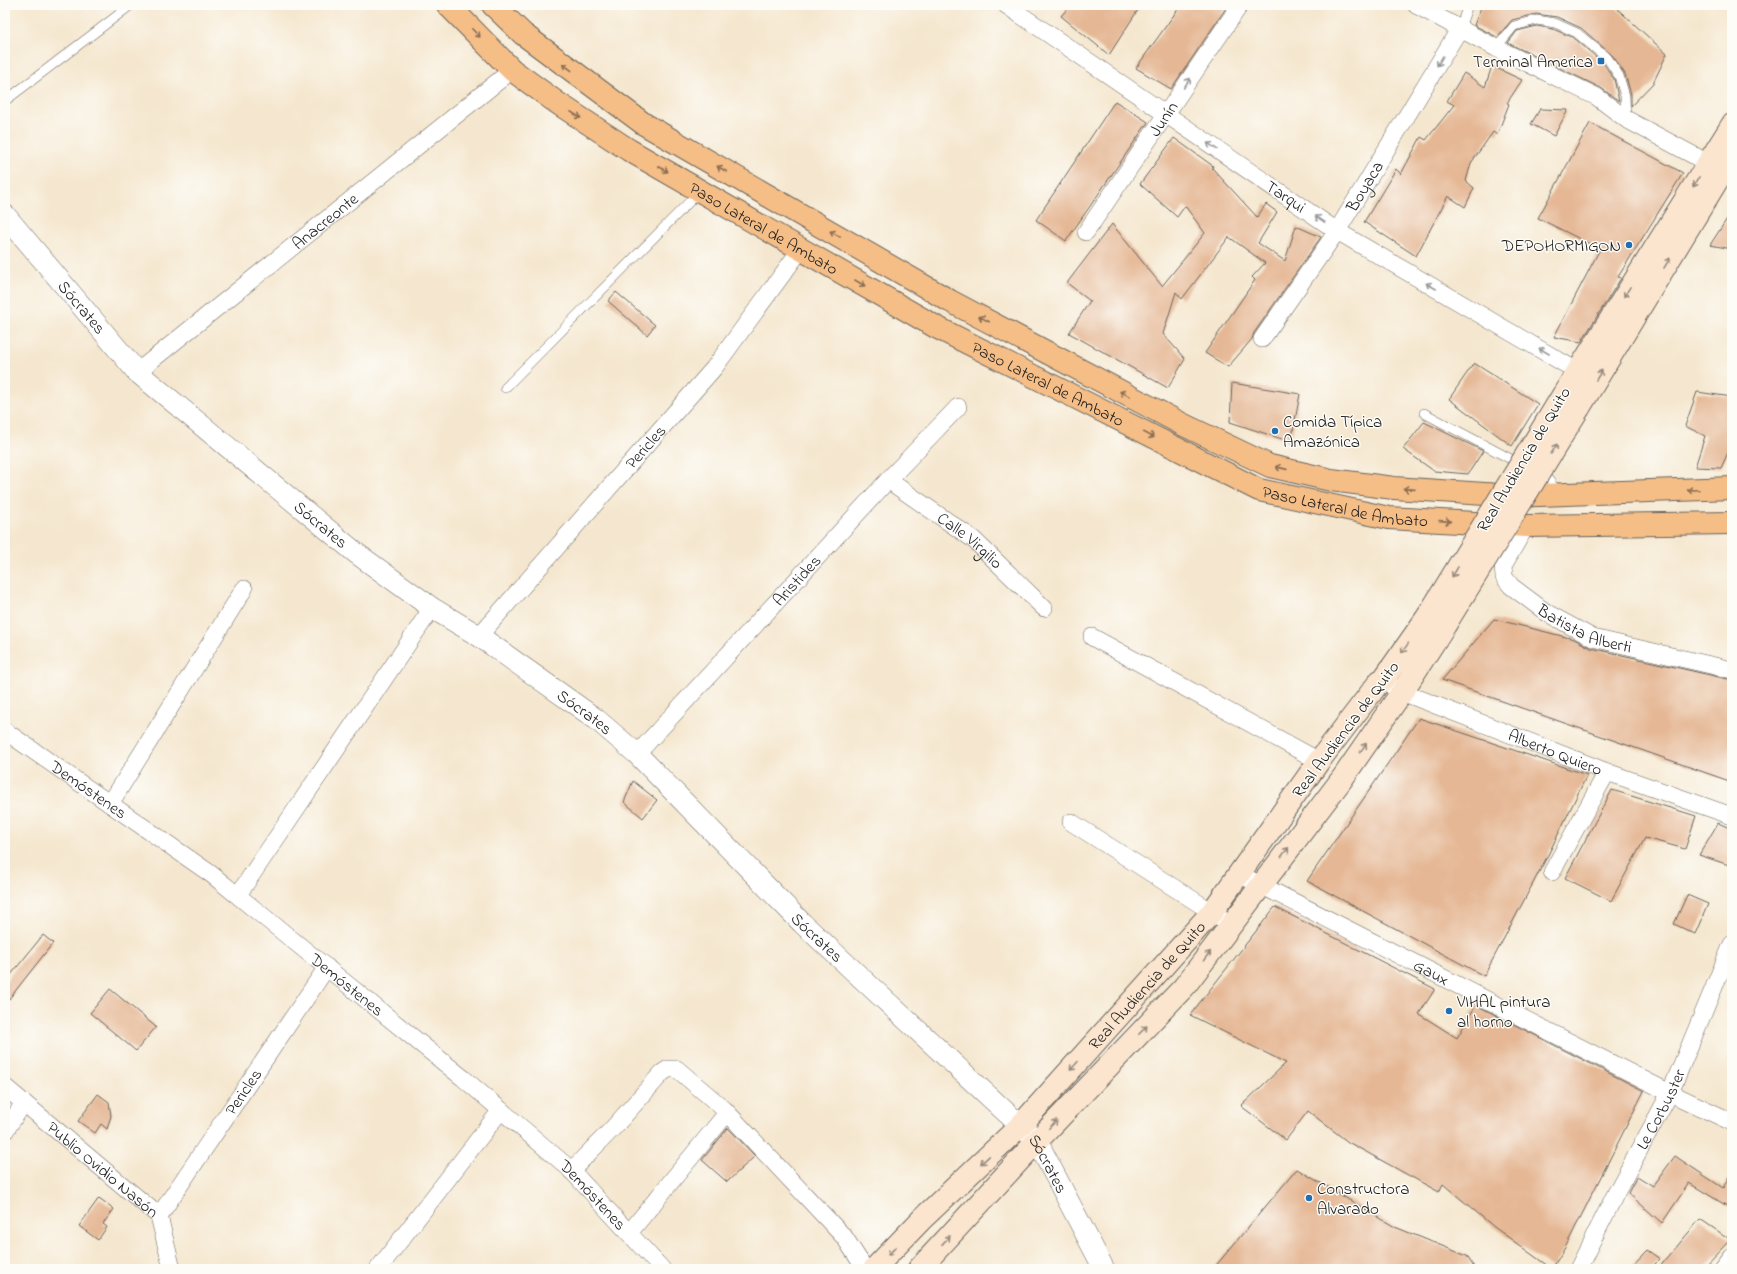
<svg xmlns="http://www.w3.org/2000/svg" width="1737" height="1274" font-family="'Indie Flower',sans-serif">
<rect width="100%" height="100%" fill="#fdfcf7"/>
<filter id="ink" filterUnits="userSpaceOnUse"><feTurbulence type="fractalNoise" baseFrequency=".025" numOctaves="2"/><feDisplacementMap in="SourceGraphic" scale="8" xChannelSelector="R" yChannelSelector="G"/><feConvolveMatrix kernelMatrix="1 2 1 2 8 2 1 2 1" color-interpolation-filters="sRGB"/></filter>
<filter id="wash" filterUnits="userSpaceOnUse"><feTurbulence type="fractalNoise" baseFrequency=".012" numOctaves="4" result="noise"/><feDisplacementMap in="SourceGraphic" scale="16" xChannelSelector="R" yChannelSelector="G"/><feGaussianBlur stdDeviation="0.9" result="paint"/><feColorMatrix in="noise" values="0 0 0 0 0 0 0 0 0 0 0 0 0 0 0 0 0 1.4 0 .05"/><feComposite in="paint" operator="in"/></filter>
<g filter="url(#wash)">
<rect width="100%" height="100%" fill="#f5e7cf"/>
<g id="blocks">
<path fill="#e5b794" d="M1071 5H1141L1109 55 1061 16Z
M1181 5H1228L1171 89 1136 68Z
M1482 5H1613L1667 54 1653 83 1631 106V94L1625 74 1613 56 1581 28 1557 17 1536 14 1512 20 1497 37 1474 25Z
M1537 26 1553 29 1574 38 1603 63 1614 79 1619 101 1601 88 1508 43 1517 31Z
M1492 66 1522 80 1507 103 1509 104 1497 135 1493 132 1471 163 1466 181 1474 188 1465 207 1448 196 1416 256 1364 222 1396 169 1401 174 1421 137 1426 140 1454 105 1447 101 1464 73 1485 87Z
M1115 101 1148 122 1066 241 1036 220Z
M1540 109 1568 110 1554 136 1531 124Z
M1590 123 1683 173 1618 277 1621 278 1581 342 1554 337 1600 249 1538 218Z
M1174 138 1213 166 1212 168 1257 217 1266 204 1277 212 1258 243 1285 261 1296 226 1321 237 1254 333 1252 339 1228 367 1205 353 1255 280 1252 277 1265 263 1229 237 1182 299 1176 292 1163 334 1185 359 1168 388 1069 333 1090 301 1067 283 1112 224 1162 286 1205 233 1185 206 1177 217 1140 184Z
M1732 211V249L1710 245Z
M616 292 655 325 647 335 608 301Z
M1474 363 1538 404 1512 446 1449 399Z
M1232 383 1300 394 1291 442 1230 422Z
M1697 392 1732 397V444L1721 468 1695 467 1705 436 1685 426Z
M1424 422 1483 451 1468 474 1434 471 1403 449Z
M1494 619 1574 639 1591 648 1732 680V782L1442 680Z
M1419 718 1587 775 1548 855 1484 976 1307 881Z
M633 781 657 800 643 818 624 802Z
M1612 790 1696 816 1685 849 1645 838 1611 901 1565 878Z
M1718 823 1732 829V866L1699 855Z
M1687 895 1708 904 1695 934 1674 924Z
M1275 907 1435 989 1419 1014 1457 1038 1476 1005 1644 1091 1566 1246 1552 1269 1494 1227 1443 1184 1439 1192 1348 1142 1308 1111 1286 1140 1241 1106 1286 1063 1190 1015Z
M43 935 53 943 5 1004V982Z
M110 989 156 1027 136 1051 90 1013Z
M98 1094 109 1102 111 1116 107 1129 101 1124 95 1133 78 1121Z
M728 1128 755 1156 727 1182 702 1160Z
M1675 1156 1723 1188 1732 1171V1209L1689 1183 1662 1223 1628 1193 1637 1176 1653 1186Z
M1297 1169 1395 1227 1467 1256 1475 1269H1213Z
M99 1198 114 1209 103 1224 107 1227 98 1240 79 1226Z
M1700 1219 1731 1240 1703 1269H1658Z
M1647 1250 1660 1259 1650 1269H1629Z"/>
</g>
</g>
<g filter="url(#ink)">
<use href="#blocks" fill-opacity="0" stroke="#68635b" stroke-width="1"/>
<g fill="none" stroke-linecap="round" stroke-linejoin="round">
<g stroke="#68635b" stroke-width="10">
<path id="service" d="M1460 28 1468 5
M1496 48 1514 26 1537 20 1555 23 1577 33 1608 59 1619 76 1625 96 1626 119
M5 101 131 5
M505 388 700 191
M1424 413 1522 465
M1538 473 1547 478 1559 493"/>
</g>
<g stroke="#68635b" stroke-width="18">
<g id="minor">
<path id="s1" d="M1006 5 1337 231 1577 371"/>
<path d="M1416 5 1496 48 1597 97 1626 119 1719 169"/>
<path id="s2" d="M1086 232 1240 5"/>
<path id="s3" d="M1262 339 1337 231 1460 28"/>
<path id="s4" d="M137 372 512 70"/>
<path id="s5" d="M888 480 973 539 1044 608"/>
<path id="s6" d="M1526 526 1503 566 1504 577 1511 586 1547 613 1593 638 1732 670"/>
<path id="s7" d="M479 636 714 368 801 249"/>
<path d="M1092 637 1319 761"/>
<path id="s8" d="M1393 687 1402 692 1607 772 1732 816"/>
<path id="s9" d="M5 731 211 874 463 1078 569 1168 662 1269"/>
<path id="s10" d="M637 754 888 480 958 407"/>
<path d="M110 804 244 589"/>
<path d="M1071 822 1223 919"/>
<path d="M1552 872 1607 772"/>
<path id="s11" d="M1239 874 1670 1093 1732 1122"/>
<path d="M238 895 432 608"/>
<path id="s12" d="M5 1087 159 1216 172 1269"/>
<path d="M5 1131 24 1103"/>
<path d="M571 1171 614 1127 662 1073 668 1069H677L724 1109 845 1238 865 1269"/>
<path id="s13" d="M159 1216 327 967"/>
<path d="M629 1233 727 1113"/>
<path d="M378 1269 501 1110"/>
<path id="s14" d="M1578 1269 1616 1193 1670 1093 1732 944"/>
<path d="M1723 1269 1732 1257"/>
</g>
</g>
<g stroke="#68635b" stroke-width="22">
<g id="tertiary">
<path id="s15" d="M5 215 137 372 356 553 432 608 479 636 596 719 637 754 802 923 1037 1141 1104 1269"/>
</g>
</g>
<g stroke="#68635b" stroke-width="24">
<g id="secondary">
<path d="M1563 395 1732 125"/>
<path d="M1579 408 1732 156"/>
<path id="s16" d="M874 1269 923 1218 1020 1126 1212 912 1319 761 1380 681 1383 680 1428 616"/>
<path d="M919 1269 1037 1141 1184 987 1342 779 1402 692 1445 625"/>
</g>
</g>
<g stroke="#68635b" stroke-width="24">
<g id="trunk">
<path id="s17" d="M448 5 512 70 556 102 629 150 936 327 1259 490 1389 518 1526 526 1732 523"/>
<path d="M493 5 523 34 644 124 950 301 1184 425 1270 466 1331 480 1394 488 1515 496 1732 488"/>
</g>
</g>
<use href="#service" stroke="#fff" stroke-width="9"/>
<use href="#minor" stroke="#fff" stroke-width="17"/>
<use href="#tertiary" stroke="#fff" stroke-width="21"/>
<use href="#secondary" stroke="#fbe5cf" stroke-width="22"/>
<use href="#trunk" stroke="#f6be87" stroke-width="22"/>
<g stroke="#68635b" stroke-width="24" stroke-linecap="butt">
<path id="secondary-bridge" d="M1428 616 1563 395
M1445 625 1579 408"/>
</g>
<use href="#secondary-bridge" stroke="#fbe5cf" stroke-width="22"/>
</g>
<defs><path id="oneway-shaft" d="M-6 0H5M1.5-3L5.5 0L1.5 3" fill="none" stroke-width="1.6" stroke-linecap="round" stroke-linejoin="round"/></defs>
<g stroke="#896d52">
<use href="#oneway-shaft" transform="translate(476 33) rotate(46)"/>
<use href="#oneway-shaft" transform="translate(567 67) rotate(-143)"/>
<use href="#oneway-shaft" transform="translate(576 115) rotate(33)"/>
<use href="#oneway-shaft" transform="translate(663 169) rotate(30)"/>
<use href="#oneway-shaft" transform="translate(722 169) rotate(-150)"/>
<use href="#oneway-shaft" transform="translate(835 234) rotate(-150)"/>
<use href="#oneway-shaft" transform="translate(860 283) rotate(30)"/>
<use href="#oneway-shaft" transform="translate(984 319) rotate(-152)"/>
<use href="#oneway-shaft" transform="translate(1125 394) rotate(-152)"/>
<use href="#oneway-shaft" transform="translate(1149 435) rotate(27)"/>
<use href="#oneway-shaft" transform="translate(1281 468) rotate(-167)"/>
<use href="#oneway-shaft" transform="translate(1409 489) rotate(-176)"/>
<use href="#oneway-shaft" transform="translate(1693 490) rotate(178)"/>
<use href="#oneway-shaft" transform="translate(1445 521) rotate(4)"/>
</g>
<g stroke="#999">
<use href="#oneway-shaft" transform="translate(1440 61) rotate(121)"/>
<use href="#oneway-shaft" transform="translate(1187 83) rotate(-56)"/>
<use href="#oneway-shaft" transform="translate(1212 146) rotate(-146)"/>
<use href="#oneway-shaft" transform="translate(1320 219) rotate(-146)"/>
<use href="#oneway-shaft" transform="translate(1431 286) rotate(-150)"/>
<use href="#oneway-shaft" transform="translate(1544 351) rotate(-150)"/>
</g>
<g stroke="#978b7e">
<use href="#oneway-shaft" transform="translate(1696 182) rotate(122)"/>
<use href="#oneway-shaft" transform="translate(1667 263) rotate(-59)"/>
<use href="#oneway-shaft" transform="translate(1627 292) rotate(122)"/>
<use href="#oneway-shaft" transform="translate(1599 375) rotate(-59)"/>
<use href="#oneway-shaft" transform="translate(1554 449) rotate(-58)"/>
<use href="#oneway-shaft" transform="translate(1455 572) rotate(121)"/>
<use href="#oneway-shaft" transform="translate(1405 648) rotate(125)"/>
<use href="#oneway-shaft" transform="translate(1363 748) rotate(-55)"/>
<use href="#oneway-shaft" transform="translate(1285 852) rotate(-52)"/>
<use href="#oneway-shaft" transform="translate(1207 956) rotate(-53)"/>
<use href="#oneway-shaft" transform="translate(1143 1030) rotate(-46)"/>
<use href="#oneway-shaft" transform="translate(1074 1066) rotate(132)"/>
<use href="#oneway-shaft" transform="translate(1053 1124) rotate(-46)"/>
<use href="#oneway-shaft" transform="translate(985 1160) rotate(137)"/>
<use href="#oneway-shaft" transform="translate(946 1240) rotate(-47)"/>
<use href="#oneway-shaft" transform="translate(892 1251) rotate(133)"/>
</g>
</g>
<g fill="#1f6fb2" stroke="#fdfcf7" stroke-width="1.5">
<rect x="1597" y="57" width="8" height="8" rx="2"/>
<circle cx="1629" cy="245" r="4"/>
<circle cx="1275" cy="431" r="4"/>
<circle cx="1449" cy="1011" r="4"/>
<circle cx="1309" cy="1198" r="4"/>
</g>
<g text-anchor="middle" stroke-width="3" stroke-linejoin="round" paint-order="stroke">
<g font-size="17" fill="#1c1c1c" stroke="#fdfcf7" text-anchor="start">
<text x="1593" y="67" text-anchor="end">Terminal America</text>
<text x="1621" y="251" text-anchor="end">DEPOHORMIGON</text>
<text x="1283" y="427">Comida Típica<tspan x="1283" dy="20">Amazónica</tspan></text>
<text x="1457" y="1007">VIHAL pintura<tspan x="1457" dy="20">al horno</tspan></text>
<text x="1317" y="1194">Constructora<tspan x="1317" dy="20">Alvarado</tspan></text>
</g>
<g font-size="17" fill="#1c1c1c" stroke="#fdfcf7">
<text dy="6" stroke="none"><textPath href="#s2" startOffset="137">Junín</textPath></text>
<text dy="6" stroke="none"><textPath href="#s3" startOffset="184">Boyaca</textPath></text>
<text dy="6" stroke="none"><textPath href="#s1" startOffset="339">Tarqui</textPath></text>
<text dy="6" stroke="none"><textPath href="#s4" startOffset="241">Anacreonte</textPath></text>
<text dy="6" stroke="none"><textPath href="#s17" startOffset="389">Paso Lateral de Ambato</textPath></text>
<text dy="6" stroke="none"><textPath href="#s15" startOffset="120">Sócrates</textPath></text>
<text dy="6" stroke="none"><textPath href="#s17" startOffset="713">Paso Lateral de Ambato</textPath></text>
<text dy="6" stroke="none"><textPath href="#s7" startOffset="252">Pericles</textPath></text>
<text transform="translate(1523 459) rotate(-59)" y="6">Real Audiencia de Quito</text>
<text dy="6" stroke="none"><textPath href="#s17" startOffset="1037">Paso Lateral de Ambato</textPath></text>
<text dy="6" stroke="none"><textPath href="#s15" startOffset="444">Sócrates</textPath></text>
<text dy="6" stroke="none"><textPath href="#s5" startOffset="102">Calle Virgilio</textPath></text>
<text dy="6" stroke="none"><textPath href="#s10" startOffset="236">Aristides</textPath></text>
<text dy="6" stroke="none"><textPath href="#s6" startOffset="155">Batista Alberti</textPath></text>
<text dy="6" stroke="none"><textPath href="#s15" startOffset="768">Sócrates</textPath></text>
<text transform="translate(1345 729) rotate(-53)" y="6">Real Audiencia de Quito</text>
<text dy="6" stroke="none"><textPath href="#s8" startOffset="175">Alberto Quiero</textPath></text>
<text dy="6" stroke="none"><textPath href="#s9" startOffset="102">Demóstenes</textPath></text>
<text dy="6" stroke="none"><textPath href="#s15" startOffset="1092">Sócrates</textPath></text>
<text dy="6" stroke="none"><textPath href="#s11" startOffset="216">Gaux</textPath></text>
<text dy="6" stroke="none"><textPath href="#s9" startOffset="426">Demóstenes</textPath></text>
<text dy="6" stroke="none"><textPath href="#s16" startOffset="394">Real Audiencia de Quito</textPath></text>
<text dy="6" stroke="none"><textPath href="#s13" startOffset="150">Pericles</textPath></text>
<text dy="6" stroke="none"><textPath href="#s14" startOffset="180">Le Corbuster</textPath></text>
<text dy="6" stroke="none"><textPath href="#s15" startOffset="1417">Sócrates</textPath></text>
<text dy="6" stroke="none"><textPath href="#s12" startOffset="128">Publio Ovidio Nasón</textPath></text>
<text dy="6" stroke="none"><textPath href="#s9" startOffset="750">Demóstenes</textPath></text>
</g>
</g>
<rect width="1737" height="1274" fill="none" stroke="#fdfcf7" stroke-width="20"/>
</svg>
